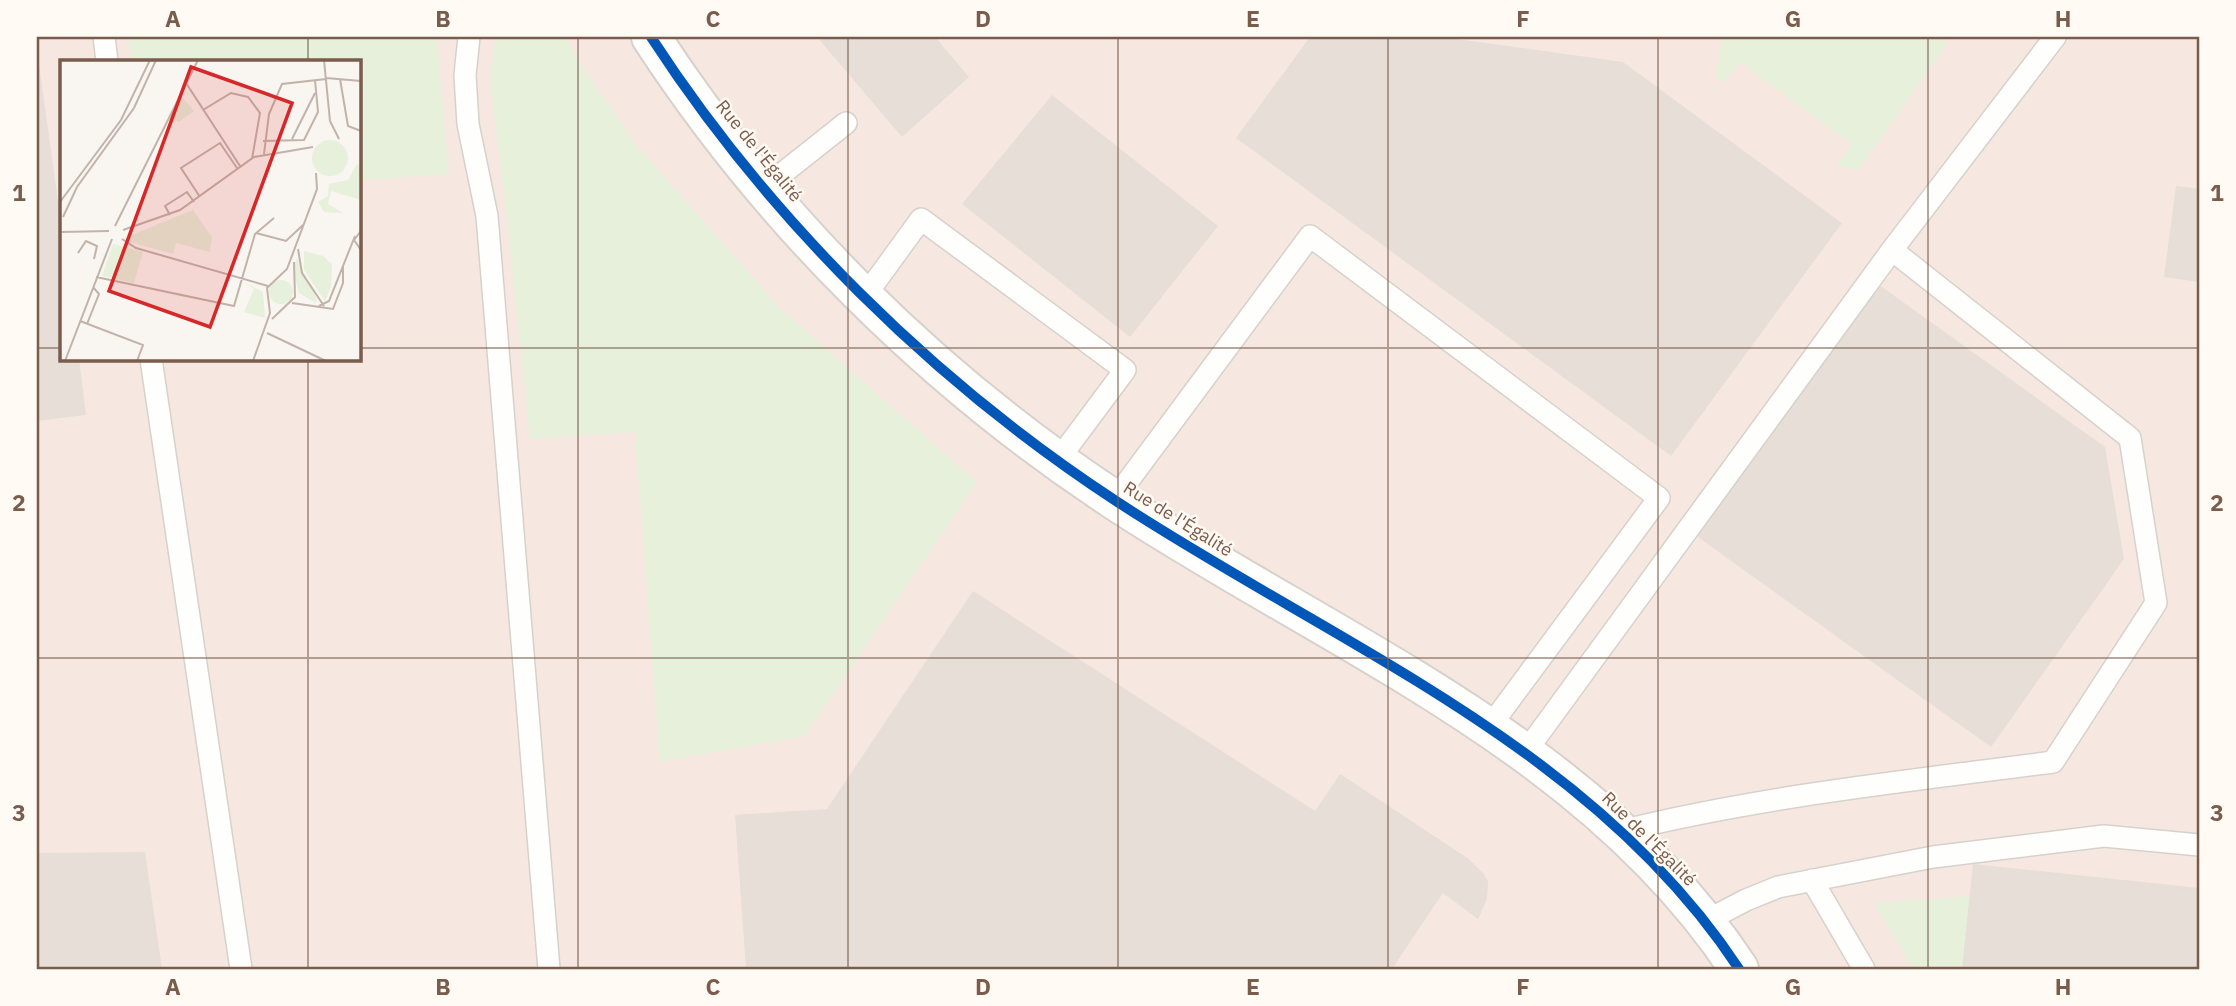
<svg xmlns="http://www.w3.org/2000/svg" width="2236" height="1006" font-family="'IBM Plex Sans',sans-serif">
<rect width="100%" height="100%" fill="#f9f5f0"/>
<path fill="#f6e8e1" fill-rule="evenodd" d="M37 37H2199V969H37ZM61 61H359V359H61Z"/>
<path fill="#e7f0db" d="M128 37H437L448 174 359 180V61H131Z
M496 37H566L580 63 636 145 782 310 977 482 805 736 660 762 635 432 530 439 505 200 490 80Z
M1722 37H1945V47L1858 170 1837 166 1852 145 1740 62 1723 83 1716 77Z
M1970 896 1962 969H1913L1874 903Z"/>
<path fill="#e6ded7" d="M817 37H935L969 77 902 137Z
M1310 37H1442L1623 62 1842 223 1671 456 1236 138Z
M37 50 61 223V359H79L86 415 37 421Z
M1052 95 1218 226 1130 337 962 204Z
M2176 186 2199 189V282L2164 277Z
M1875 282 2105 447 2124 559 1991 747 1695 535Z
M973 591 1315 811 1340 774 1469 859 1483 873 1488 881 1487 899 1478 919 1443 893 1392 969H842L838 967 746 969 735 815 827 809Z
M145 852 162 969H37V853Z
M1973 864 2199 888V969H1962Z"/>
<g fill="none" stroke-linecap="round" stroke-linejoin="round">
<g stroke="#d7d1cb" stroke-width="24">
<path id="service" d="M104 37 107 61
M469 37 465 75 468 124 487 216 549 969
M764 188 846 123
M865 296 921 219 1125 370 1058 460
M151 359 241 969
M1114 500 1310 236 1659 498 1488 729
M1524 754 1892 250 2055 37
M1621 831C1762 796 1909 781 2053 762L2156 603 2130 438 1892 250
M1812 880 1864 969
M1704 922 1746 900 1778 887 1933 857 2104 836 2199 845"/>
</g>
<g stroke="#d7d1cb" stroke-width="42">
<path id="minor" d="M651 37C770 220 933 381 1116 501 1332 643 1592 745 1739 969"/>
</g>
<use href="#service" stroke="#fefefd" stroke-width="21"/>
<use href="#minor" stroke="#fefefd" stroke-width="38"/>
<g stroke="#fffaf3" stroke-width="15">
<path id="cycleway" d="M651 37C770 220 933 381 1116 501 1332 643 1592 745 1739 969"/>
</g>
<use href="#cycleway" stroke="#0057b8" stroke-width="10"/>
</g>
<path fill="none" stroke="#7a5c4d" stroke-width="2" stroke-opacity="0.55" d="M308 37V61M578 37V969M848 37V969M1118 37V969M1388 37V969M1658 37V969M1928 37V969M37 348H61M359 348H2199M308 359V969M37 658H2199"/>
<g text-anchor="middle" stroke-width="5" stroke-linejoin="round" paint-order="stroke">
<g font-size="18" fill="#7a5c4d" stroke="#fffaf3">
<text transform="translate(759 151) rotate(51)" y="6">Rue de l'Égalité</text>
<text transform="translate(1178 519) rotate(32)" y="6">Rue de l'Égalité</text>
<text transform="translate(1649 839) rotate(45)" y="6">Rue de l'Égalité</text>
</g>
</g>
<g transform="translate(60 60)">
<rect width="301" height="301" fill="#f9f5f0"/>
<path d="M122 37 134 51 119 62 115 60 99 87ZM252 98a18 18 0 1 1 36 0a18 18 0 1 1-36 0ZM297 104 301 106V140L271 131 268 144 283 153 264 152 258 142 268 136 269 124 288 120ZM133 150 152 177 150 192 116 183 113 194 70 182 69 176ZM53 184 83 192 74 223 42 216ZM244 191 263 196 272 204 271 227 265 241 244 210ZM237 198 257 240 256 243 239 233 233 208ZM209 232a12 12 0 1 1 24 0a12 12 0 1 1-24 0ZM185 223 203 232 205 258 184 252 194 229Z" fill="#e7f0db"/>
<path fill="none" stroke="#c2b3aa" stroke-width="2" d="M264 0 270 61 279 79M266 18 301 21M280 19 288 66 301 71M126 23 180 106M143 50 171 33 188 37 200 53 192 99M232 79 255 33M203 81 244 80 258 52 255 20M204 94 209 54 222 24 266 19M140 137 121 108 160 83 177 108M0 142 61 60 90 0M110 155 105 146 127 132 134 142M3 157 17 127 74 48 96 0M55 166 138 0M63 170 120 150 194 97 253 87M301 171 294 180 301 190M2 172 49 171M196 173 226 181 243 165M62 179 76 188 208 226M238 189 242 213 264 246M18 193 26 181 37 186 34 199M36 217 174 246 195 174 214 158M232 243 273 249 283 223V206M259 246 269 241 295 176M212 259 235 237 234 202M20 261 83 285 77 301M27 264 39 234 33 227M207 273 266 301M5 301 52 179M193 301 210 253 207 228 227 209 257 129 256 113"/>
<path fill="#d62828" fill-opacity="0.15" stroke="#d62828" stroke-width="3.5" d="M131 7 232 43 150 267 49 231Z"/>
<rect width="301" height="301" fill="none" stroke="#7a5c4d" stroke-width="3.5"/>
</g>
<rect width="2236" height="1006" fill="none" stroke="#fffaf3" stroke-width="77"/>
<rect x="38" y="38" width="2160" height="930" fill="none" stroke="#7a5c4d" stroke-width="2.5"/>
<g font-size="23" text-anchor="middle" font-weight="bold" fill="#7a5c4d">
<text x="173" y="27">A</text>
<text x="443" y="27">B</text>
<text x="713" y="27">C</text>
<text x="983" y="27">D</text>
<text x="1253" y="27">E</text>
<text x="1523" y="27">F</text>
<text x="1793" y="27">G</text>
<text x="2063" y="27">H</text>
<text x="19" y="201">1</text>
<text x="2217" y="201">1</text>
<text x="19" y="511">2</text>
<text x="2217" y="511">2</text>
<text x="19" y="821">3</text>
<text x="2217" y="821">3</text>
<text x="173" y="995">A</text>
<text x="443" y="995">B</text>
<text x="713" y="995">C</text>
<text x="983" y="995">D</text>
<text x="1253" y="995">E</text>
<text x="1523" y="995">F</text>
<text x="1793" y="995">G</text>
<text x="2063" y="995">H</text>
</g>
</svg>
